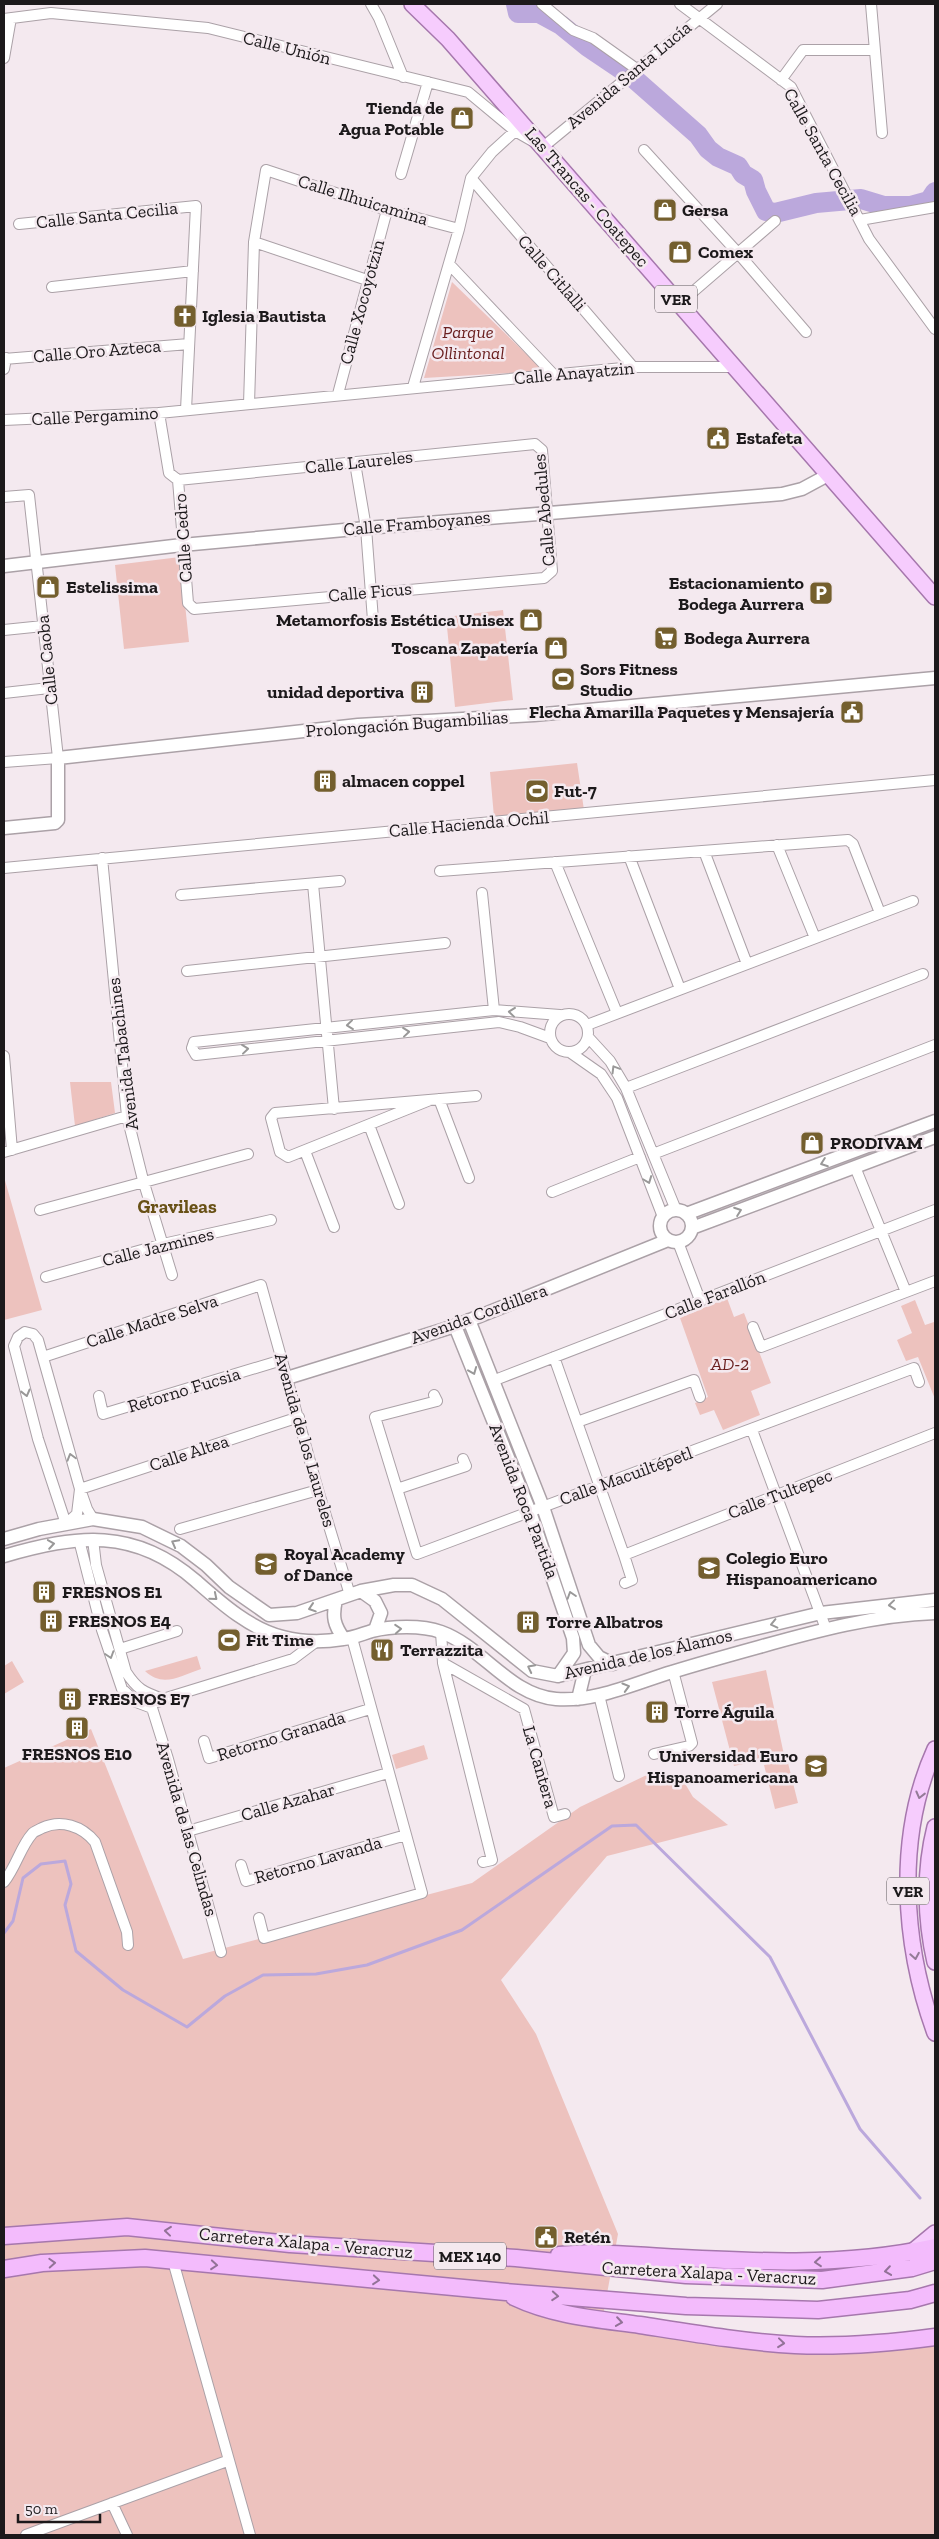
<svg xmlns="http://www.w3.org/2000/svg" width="939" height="2539" font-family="'Zilla Slab',serif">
<rect width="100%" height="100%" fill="#f4e9ef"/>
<path fill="#edc2be" d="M452 282 544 371 424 378Z
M180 557 189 642 124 649 115 565Z
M503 610 513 700 455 707 446 617Z
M577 763 584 810 494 817 490 772Z
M70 1082H111L115 1113 75 1126Z
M4 1177 42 1310 4 1320Z
M727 1298 734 1317 744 1313 771 1383 751 1391 760 1415 723 1430 714 1410 700 1415 695 1403 708 1397 680 1318Z
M915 1300 925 1325 934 1322 935 1324V1399L918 1357 906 1361 897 1340 912 1333 901 1306Z
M197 1656 201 1669C180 1676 163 1688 145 1671Z
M12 1661 24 1682 4 1694V1666Z
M766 1670 784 1755 734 1766 712 1682Z
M91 1729 183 1959 472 1883 580 1807 655 1771 680 1775 693 1797 728 1825 607 1856 501 1980 536 2034 618 2234 602 2321 781 2342 935 2332V2535H4V1768Z
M424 1745 428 1759 396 1769 392 1755Z
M787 1759 798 1803 775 1809 764 1765Z"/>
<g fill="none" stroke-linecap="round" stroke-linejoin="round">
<path stroke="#bba8dc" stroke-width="3" d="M4 1933 13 1921 23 1878 41 1864 65 1861 71 1884 65 1905 76 1951 123 1990 187 2027 225 1996 263 1975 316 1974 367 1965 462 1930 612 1826 636 1825 770 1957 860 2129 920 2198"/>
<path stroke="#bba8dc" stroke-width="20" d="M516 4 518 13H539L561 25 588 47 631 76 698 135 708 149 718 157 738 166 743 174 753 180 756 191 766 211 775 213 816 203 861 199 884 206H911L929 201 935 192"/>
<g stroke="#aba1a7" stroke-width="12">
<path id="minor" d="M371 4 379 18 403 77
M542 4 573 30 593 38 638 70
M680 4 791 87 869 239 935 329
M871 4 882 133
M4 19 51 13 208 28 468 92 515 131 543 147 717 4
M4 58 11 18
M781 80 803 50H875
M644 150 738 253 806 332
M401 174 428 82
M471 178 633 367
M860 220 935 207
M19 224 196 206 186 410
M254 242 367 280
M449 264 554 375
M52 287 193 271
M680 303 775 221
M4 359 189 344
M4 369 6 358
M413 387 459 229 471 178 492 152 515 131
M338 394 387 210
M249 404 254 242 266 170 387 210 459 229
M159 413 169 473 178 480
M4 420 159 413 633 367H735
M535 444 542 450 552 571 544 578 194 609 188 603 178 480Z
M355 463 366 528 373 620
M4 497 29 495 58 758 4 762
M4 630 43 626
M4 693 49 688
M777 845 815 938
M704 851 747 964
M629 856 680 989
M102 858 127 1116 143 1180 172 1275
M555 862 617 1013
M4 868 935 780
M440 871 848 840 853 844 880 913
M313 884 334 1109
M482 893 494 1010
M181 895 340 881
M187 971 445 943
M550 1033a19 19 0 1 1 38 0a19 19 0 1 1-38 0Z
M587 1025 913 901
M588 1037 610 1061 626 1088 676 1210
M550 1038 520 1027 499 1022 196 1055 192 1048 194 1042 494 1010 560 1015
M571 1053 601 1074 617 1098 663 1217
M4 1056 12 1150
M626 1088 923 974
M439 1099 469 1178
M430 1100 288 1157 280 1152 271 1118 275 1113 476 1096
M369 1125 399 1204
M305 1151 334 1227
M4 1152 127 1116
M653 1154 935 1045
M855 1167 906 1292
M552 1192 640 1157
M40 1210 248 1154
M678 1242 700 1300
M46 1277 163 1244 271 1220
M753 1327 761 1347 935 1281
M43 1357 261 1285 318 1490 350 1595
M554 1357 624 1555 632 1580 625 1583
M495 1380 935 1210
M434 1395 437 1401 375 1417 417 1554 914 1368 919 1382
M99 1396 103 1414 282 1360
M577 1422 694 1380 700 1397
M752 1430 826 1629
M397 1489 466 1466 463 1459
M93 1519 87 1509 80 1489 38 1340 33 1334 25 1332 18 1337 14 1346 38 1439 66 1524 77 1514 80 1489 299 1417
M180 1529 318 1490
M93 1539 96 1565 126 1672C137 1689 143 1692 163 1699
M79 1540 102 1630 122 1689 136 1702 152 1708
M624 1555 935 1433
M441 1632 443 1663 492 1860 483 1862
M120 1649 177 1631
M443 1663 524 1709 554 1817 565 1814
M599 1695 619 1776
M158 1702 163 1699 293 1659 317 1641
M152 1708 168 1759 221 1952
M204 1741 209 1758 370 1709
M654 1754 689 1746 692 1743 673 1671
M188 1831 388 1773
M241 1865 246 1881 406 1835
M4 1882C16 1867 21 1846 32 1834 34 1831 39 1830 42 1828 61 1819 82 1826 95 1842L127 1932 128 1945
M259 1918 264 1938 422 1893 352 1638
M173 2261 250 2535
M112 2503 127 2535
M26 2535 227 2461"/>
</g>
<g stroke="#aba1a7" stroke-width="15">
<path id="tertiary" d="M4 566 182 545 366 528 782 494 802 489 828 475
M4 828 55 823 58 820V758L358 725 534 715 935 678
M660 1226a16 16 0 1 1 32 0a16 16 0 1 1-32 0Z
M686 1214 935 1121
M692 1228 935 1137
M469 1320 543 1507 589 1645 599 1657 613 1664
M455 1326 530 1512 573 1638 574 1653 558 1676
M287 1378 455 1326 668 1240
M4 1539 39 1529 93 1519 142 1527 181 1546 206 1565 229 1587 269 1615 297 1613 361 1591 394 1585H412L442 1599 532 1671 558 1676 821 1613 935 1600
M4 1556C77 1535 134 1527 196 1581 221 1603 250 1629 283 1637 302 1642 324 1642 343 1639 353 1638 362 1634 372 1631 391 1626 422 1625 441 1632 483 1647 509 1695 556 1699 596 1702 635 1683 672 1672 701 1663 730 1655 759 1647 816 1631 875 1615 935 1613
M361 1591 375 1601 381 1613 375 1630
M336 1600C332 1617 334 1625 344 1639
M578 1699 585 1670"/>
</g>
<g stroke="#a677ad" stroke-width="18">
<path id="primary" d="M412 4 448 39 935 597
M935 1749C895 1837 903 1945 935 2033
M935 1827C924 1870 925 1919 935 1962
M912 2252 935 2233"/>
</g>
<g stroke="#a677ad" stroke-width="19">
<path id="trunk" d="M4 2236 127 2227 290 2244 516 2258 686 2275 822 2280 912 2268 935 2261
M559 2255 591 2253C706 2258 822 2272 935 2247
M4 2269 42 2263 145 2258 506 2292 686 2306 818 2310 910 2300 935 2293
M514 2297C554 2316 597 2319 640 2325 691 2333 743 2342 795 2345 841 2347 890 2343 935 2337"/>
</g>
<use href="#minor" stroke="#fff" stroke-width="10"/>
<use href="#tertiary" stroke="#fff" stroke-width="12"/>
<use href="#primary" stroke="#f6ccfd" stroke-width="15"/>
<use href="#trunk" stroke="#f3bbfc" stroke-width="16"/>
</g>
<defs><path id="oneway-chevron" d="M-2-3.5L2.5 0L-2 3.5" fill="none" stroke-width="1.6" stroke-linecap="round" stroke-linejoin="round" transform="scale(1.25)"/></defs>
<g stroke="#999898">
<use href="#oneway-chevron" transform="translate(512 1012) rotate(-174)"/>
<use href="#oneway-chevron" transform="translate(350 1025) rotate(174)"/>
<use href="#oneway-chevron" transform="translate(406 1032) rotate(-6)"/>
<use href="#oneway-chevron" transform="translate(245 1049) rotate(-6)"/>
<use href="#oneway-chevron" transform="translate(615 1069) rotate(-121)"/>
<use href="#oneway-chevron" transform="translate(824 1163) rotate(160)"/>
<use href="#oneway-chevron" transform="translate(648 1180) rotate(69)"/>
<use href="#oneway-chevron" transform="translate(738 1211) rotate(-20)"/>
<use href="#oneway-chevron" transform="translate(473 1371) rotate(68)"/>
<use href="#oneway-chevron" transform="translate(26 1393) rotate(76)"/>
<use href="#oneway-chevron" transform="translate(71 1457) rotate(-106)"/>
<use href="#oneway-chevron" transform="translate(175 1543) rotate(-152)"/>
<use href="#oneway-chevron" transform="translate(51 1544) rotate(-9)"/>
<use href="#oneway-chevron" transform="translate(571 1595) rotate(-108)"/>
<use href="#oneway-chevron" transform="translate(214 1597) rotate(40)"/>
<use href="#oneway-chevron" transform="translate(892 1605) rotate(174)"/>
<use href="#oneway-chevron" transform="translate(312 1608) rotate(162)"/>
<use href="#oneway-chevron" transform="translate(774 1624) rotate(167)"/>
<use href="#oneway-chevron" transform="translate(398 1629) rotate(-4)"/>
<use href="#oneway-chevron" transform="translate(110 1655) rotate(72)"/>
<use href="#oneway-chevron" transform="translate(531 1668) rotate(-153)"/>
<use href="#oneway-chevron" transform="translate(626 1687) rotate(-16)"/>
</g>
<g stroke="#947b97">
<use href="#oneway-chevron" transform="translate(920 1795) rotate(104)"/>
<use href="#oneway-chevron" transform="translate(915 1956) rotate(80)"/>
</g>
<g stroke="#927297">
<use href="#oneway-chevron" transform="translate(168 2231) rotate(-174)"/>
<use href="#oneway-chevron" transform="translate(818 2262) rotate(175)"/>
<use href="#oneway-chevron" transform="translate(52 2263) rotate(-3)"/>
<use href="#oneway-chevron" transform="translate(214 2265) rotate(5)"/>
<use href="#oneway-chevron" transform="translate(888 2271) rotate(172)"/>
<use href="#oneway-chevron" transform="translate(376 2280) rotate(5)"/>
<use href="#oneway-chevron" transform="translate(555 2296) rotate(4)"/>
<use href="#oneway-chevron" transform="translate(619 2322) rotate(8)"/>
<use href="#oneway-chevron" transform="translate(781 2343) rotate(6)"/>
</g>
<defs>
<g id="shop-square" transform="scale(1.25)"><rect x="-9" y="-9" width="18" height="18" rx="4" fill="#745f2e" stroke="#f4e9ef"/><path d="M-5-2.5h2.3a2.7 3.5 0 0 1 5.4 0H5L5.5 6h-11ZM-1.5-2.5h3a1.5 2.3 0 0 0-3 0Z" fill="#fff"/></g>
<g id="church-square" transform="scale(1.25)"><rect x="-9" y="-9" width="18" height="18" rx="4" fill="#745f2e" stroke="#f4e9ef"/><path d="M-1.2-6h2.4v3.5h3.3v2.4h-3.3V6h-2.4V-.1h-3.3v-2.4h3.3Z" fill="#fff"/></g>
<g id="civic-square" transform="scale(1.25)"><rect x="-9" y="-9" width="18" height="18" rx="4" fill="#745f2e" stroke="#f4e9ef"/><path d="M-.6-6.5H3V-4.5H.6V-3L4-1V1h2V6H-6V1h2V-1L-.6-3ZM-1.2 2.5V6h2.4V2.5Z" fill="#fff"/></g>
<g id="parking-square" transform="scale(1.25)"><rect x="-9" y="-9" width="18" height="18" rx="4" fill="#745f2e" stroke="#f4e9ef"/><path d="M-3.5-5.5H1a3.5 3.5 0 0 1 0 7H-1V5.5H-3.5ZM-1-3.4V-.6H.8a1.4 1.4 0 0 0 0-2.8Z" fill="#fff"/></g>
<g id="supermarket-square" transform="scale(1.25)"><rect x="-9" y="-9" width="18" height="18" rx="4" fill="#745f2e" stroke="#f4e9ef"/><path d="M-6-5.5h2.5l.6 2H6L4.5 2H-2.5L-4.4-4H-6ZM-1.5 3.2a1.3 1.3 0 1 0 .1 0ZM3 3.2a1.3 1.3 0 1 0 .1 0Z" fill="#fff"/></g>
<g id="stadium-square" transform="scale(1.25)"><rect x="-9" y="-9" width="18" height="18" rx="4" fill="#745f2e" stroke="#f4e9ef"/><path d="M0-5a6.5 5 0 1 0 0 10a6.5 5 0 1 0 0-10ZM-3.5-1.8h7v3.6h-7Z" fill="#fff"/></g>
<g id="building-square" transform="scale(1.25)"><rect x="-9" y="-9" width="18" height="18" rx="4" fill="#745f2e" stroke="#f4e9ef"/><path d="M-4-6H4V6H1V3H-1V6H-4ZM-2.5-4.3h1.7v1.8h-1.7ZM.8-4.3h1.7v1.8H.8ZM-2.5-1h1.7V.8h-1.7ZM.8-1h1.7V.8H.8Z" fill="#fff"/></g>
<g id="school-square" transform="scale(1.25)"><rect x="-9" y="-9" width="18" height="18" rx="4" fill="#745f2e" stroke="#f4e9ef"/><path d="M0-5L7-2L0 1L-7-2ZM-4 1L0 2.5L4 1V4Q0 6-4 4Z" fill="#fff"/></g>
<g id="restaurant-square" transform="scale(1.25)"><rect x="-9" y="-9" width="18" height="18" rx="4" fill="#745f2e" stroke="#f4e9ef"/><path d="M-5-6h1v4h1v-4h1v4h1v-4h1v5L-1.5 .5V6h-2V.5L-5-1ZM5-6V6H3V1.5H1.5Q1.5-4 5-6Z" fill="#fff"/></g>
<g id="university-square" transform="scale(1.25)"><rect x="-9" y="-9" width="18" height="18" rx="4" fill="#745f2e" stroke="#f4e9ef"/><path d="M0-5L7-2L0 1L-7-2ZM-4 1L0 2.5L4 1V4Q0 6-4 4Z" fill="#fff"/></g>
</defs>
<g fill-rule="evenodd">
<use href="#shop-square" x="462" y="118"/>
<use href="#shop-square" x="665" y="210"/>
<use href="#shop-square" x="680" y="252"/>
<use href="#church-square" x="185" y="316"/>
<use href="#civic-square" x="718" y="438"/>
<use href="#shop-square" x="48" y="587"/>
<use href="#parking-square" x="821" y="593"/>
<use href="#shop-square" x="531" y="620"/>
<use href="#supermarket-square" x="666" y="638"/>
<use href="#shop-square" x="556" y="648"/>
<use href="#stadium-square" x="563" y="679"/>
<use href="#building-square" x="422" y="692"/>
<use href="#civic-square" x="852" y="712"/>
<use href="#building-square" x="325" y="781"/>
<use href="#stadium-square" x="537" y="791"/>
<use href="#shop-square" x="812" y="1143"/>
<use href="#school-square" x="266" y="1564"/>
<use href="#school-square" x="709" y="1568"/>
<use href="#building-square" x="44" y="1592"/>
<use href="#building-square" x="51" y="1621"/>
<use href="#building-square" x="528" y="1622"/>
<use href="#stadium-square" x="229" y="1640"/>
<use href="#restaurant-square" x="382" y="1650"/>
<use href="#building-square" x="70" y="1699"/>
<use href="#building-square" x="657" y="1712"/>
<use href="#building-square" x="77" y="1728"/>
<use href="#university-square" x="816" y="1766"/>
<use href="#civic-square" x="546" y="2237"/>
</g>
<g text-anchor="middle" stroke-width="5" stroke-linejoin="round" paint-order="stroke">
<g fill="#f4e9ef" stroke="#5d575b" stroke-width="1">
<rect x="655" y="285.5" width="42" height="27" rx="4"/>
<rect x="887" y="1877.5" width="42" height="27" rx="4"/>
<rect x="434" y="2242.5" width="72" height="27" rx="4"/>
</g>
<g font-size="16" font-weight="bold" fill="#1c191b">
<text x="676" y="305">VER</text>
<text x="908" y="1897">VER</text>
<text x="470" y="2262">MEX 140</text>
</g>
<g font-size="18" fill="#1c191b" stroke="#f4e9ef">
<text transform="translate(287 48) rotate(14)" y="6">Calle Unión</text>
<text transform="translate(629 75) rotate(-40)" y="6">Avenida Santa Lucía</text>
<text transform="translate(823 152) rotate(61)" y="6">Calle Santa Cecilia</text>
<text transform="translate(587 197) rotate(49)" y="6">Las Trancas - Coatepec</text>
<text transform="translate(363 200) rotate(17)" y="6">Calle Ilhuicamina</text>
<text transform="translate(107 215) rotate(-6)" y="6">Calle Santa Cecilia</text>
<text transform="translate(552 273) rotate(49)" y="6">Calle Citlalli</text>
<text transform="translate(362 302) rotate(-75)" y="6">Calle Xocoyotzin</text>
<text transform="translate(97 351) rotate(-5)" y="6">Calle Oro Azteca</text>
<text transform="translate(574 373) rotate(-5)" y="6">Calle Anayatzin</text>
<text transform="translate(95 416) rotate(-3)" y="6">Calle Pergamino</text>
<text transform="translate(359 462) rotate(-6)" y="6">Calle Laureles</text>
<text transform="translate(544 510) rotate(-95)" y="6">Calle Abedules</text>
<text transform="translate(417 523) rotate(-5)" y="6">Calle Framboyanes</text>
<text transform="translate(183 538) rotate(-94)" y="6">Calle Cedro</text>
<text transform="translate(370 592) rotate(-5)" y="6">Calle Ficus</text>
<text transform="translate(47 660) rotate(-96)" y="6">Calle Caoba</text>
<text transform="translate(407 724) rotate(-4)" y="6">Prolongación Bugambilias</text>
<text transform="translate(469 824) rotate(-5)" y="6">Calle Hacienda Ochil</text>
<text transform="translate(123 1054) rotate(-97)" y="6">Avenida Tabachines</text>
<text transform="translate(158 1247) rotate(-14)" y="6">Calle Jazmines</text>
<text transform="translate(715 1295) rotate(-21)" y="6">Calle Farallón</text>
<text transform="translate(479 1314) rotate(-20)" y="6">Avenida Cordillera</text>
<text transform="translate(152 1321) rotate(-18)" y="6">Calle Madre Selva</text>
<text transform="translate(184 1390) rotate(-17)" y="6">Retorno Fucsia</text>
<text transform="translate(305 1440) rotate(74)" y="6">Avenida de los Laureles</text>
<text transform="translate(189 1453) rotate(-18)" y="6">Calle Altea</text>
<text transform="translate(626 1476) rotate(-20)" y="6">Calle Macuiltépetl</text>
<text transform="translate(780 1494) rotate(-21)" y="6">Calle Tultepec</text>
<text transform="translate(524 1501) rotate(69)" y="6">Avenida Roca Partida</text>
<text transform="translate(648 1654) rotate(-13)" y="6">Avenida de los Álamos</text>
<text transform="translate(281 1736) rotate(-17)" y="6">Retorno Granada</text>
<text transform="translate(540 1767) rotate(74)" y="6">La Cantera</text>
<text transform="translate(288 1802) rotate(-16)" y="6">Calle Azahar</text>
<text transform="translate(187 1829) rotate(74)" y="6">Avenida de las Celindas</text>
<text transform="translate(318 1860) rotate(-16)" y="6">Retorno Lavanda</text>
<text transform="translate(306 2243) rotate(5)" y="6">Carretera Xalapa - Veracruz</text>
<text transform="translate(709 2273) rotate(3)" y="6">Carretera Xalapa - Veracruz</text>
</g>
<g font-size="18" font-weight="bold" fill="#1c191b" stroke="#f4e9ef" text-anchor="start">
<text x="444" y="114" text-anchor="end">Tienda de<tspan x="444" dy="21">Agua Potable</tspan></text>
<text x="682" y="216">Gersa</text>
<text x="698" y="258">Comex</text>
<text x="202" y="322">Iglesia Bautista</text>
<text x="736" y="444">Estafeta</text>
<text x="804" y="589" text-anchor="end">Estacionamiento<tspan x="804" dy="21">Bodega Aurrera</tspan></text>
<text x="66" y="593">Estelissima</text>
<text x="514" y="626" text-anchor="end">Metamorfosis Estética Unisex</text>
<text x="684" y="644">Bodega Aurrera</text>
<text x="538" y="654" text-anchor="end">Toscana Zapatería</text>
<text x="580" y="675">Sors Fitness<tspan x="580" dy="21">Studio</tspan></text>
<text x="404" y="698" text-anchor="end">unidad deportiva</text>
<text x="834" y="718" text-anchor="end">Flecha Amarilla Paquetes y Mensajería</text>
<text x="342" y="787">almacen coppel</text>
<text x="554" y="797">Fut-7</text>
<text x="830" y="1149">PRODIVAM</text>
<text x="284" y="1560">Royal Academy<tspan x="284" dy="21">of Dance</tspan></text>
<text x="726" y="1564">Colegio Euro<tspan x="726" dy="21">Hispanoamericano</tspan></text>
<text x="62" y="1598">FRESNOS E1</text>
<text x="68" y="1627">FRESNOS E4</text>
<text x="546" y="1628">Torre Albatros</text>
<text x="246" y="1646">Fit Time</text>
<text x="400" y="1656">Terrazzita</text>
<text x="88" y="1705">FRESNOS E7</text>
<text x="674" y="1718">Torre Águila</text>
<text x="77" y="1760" text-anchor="middle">FRESNOS E10</text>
<text x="798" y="1762" text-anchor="end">Universidad Euro<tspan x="798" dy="21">Hispanoamericana</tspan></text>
<text x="564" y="2243">Retén</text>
</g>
<g font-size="18" font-style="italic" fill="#6b2020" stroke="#f4e9ef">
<text x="468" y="338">Parque<tspan x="468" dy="21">Ollintonal</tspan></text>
<text x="730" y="1370">AD-2</text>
</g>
<g font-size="19" font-weight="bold" fill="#685116" stroke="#f4e9ef">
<text x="177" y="1213">Gravileas</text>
</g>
</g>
<rect width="939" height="2539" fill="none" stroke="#1c191b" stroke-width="10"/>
<path d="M18 2514v8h82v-8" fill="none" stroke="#1c191b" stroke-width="2.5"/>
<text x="25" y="2514" font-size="15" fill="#1c191b" stroke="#f4e9ef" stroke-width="4" paint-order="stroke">50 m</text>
</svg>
